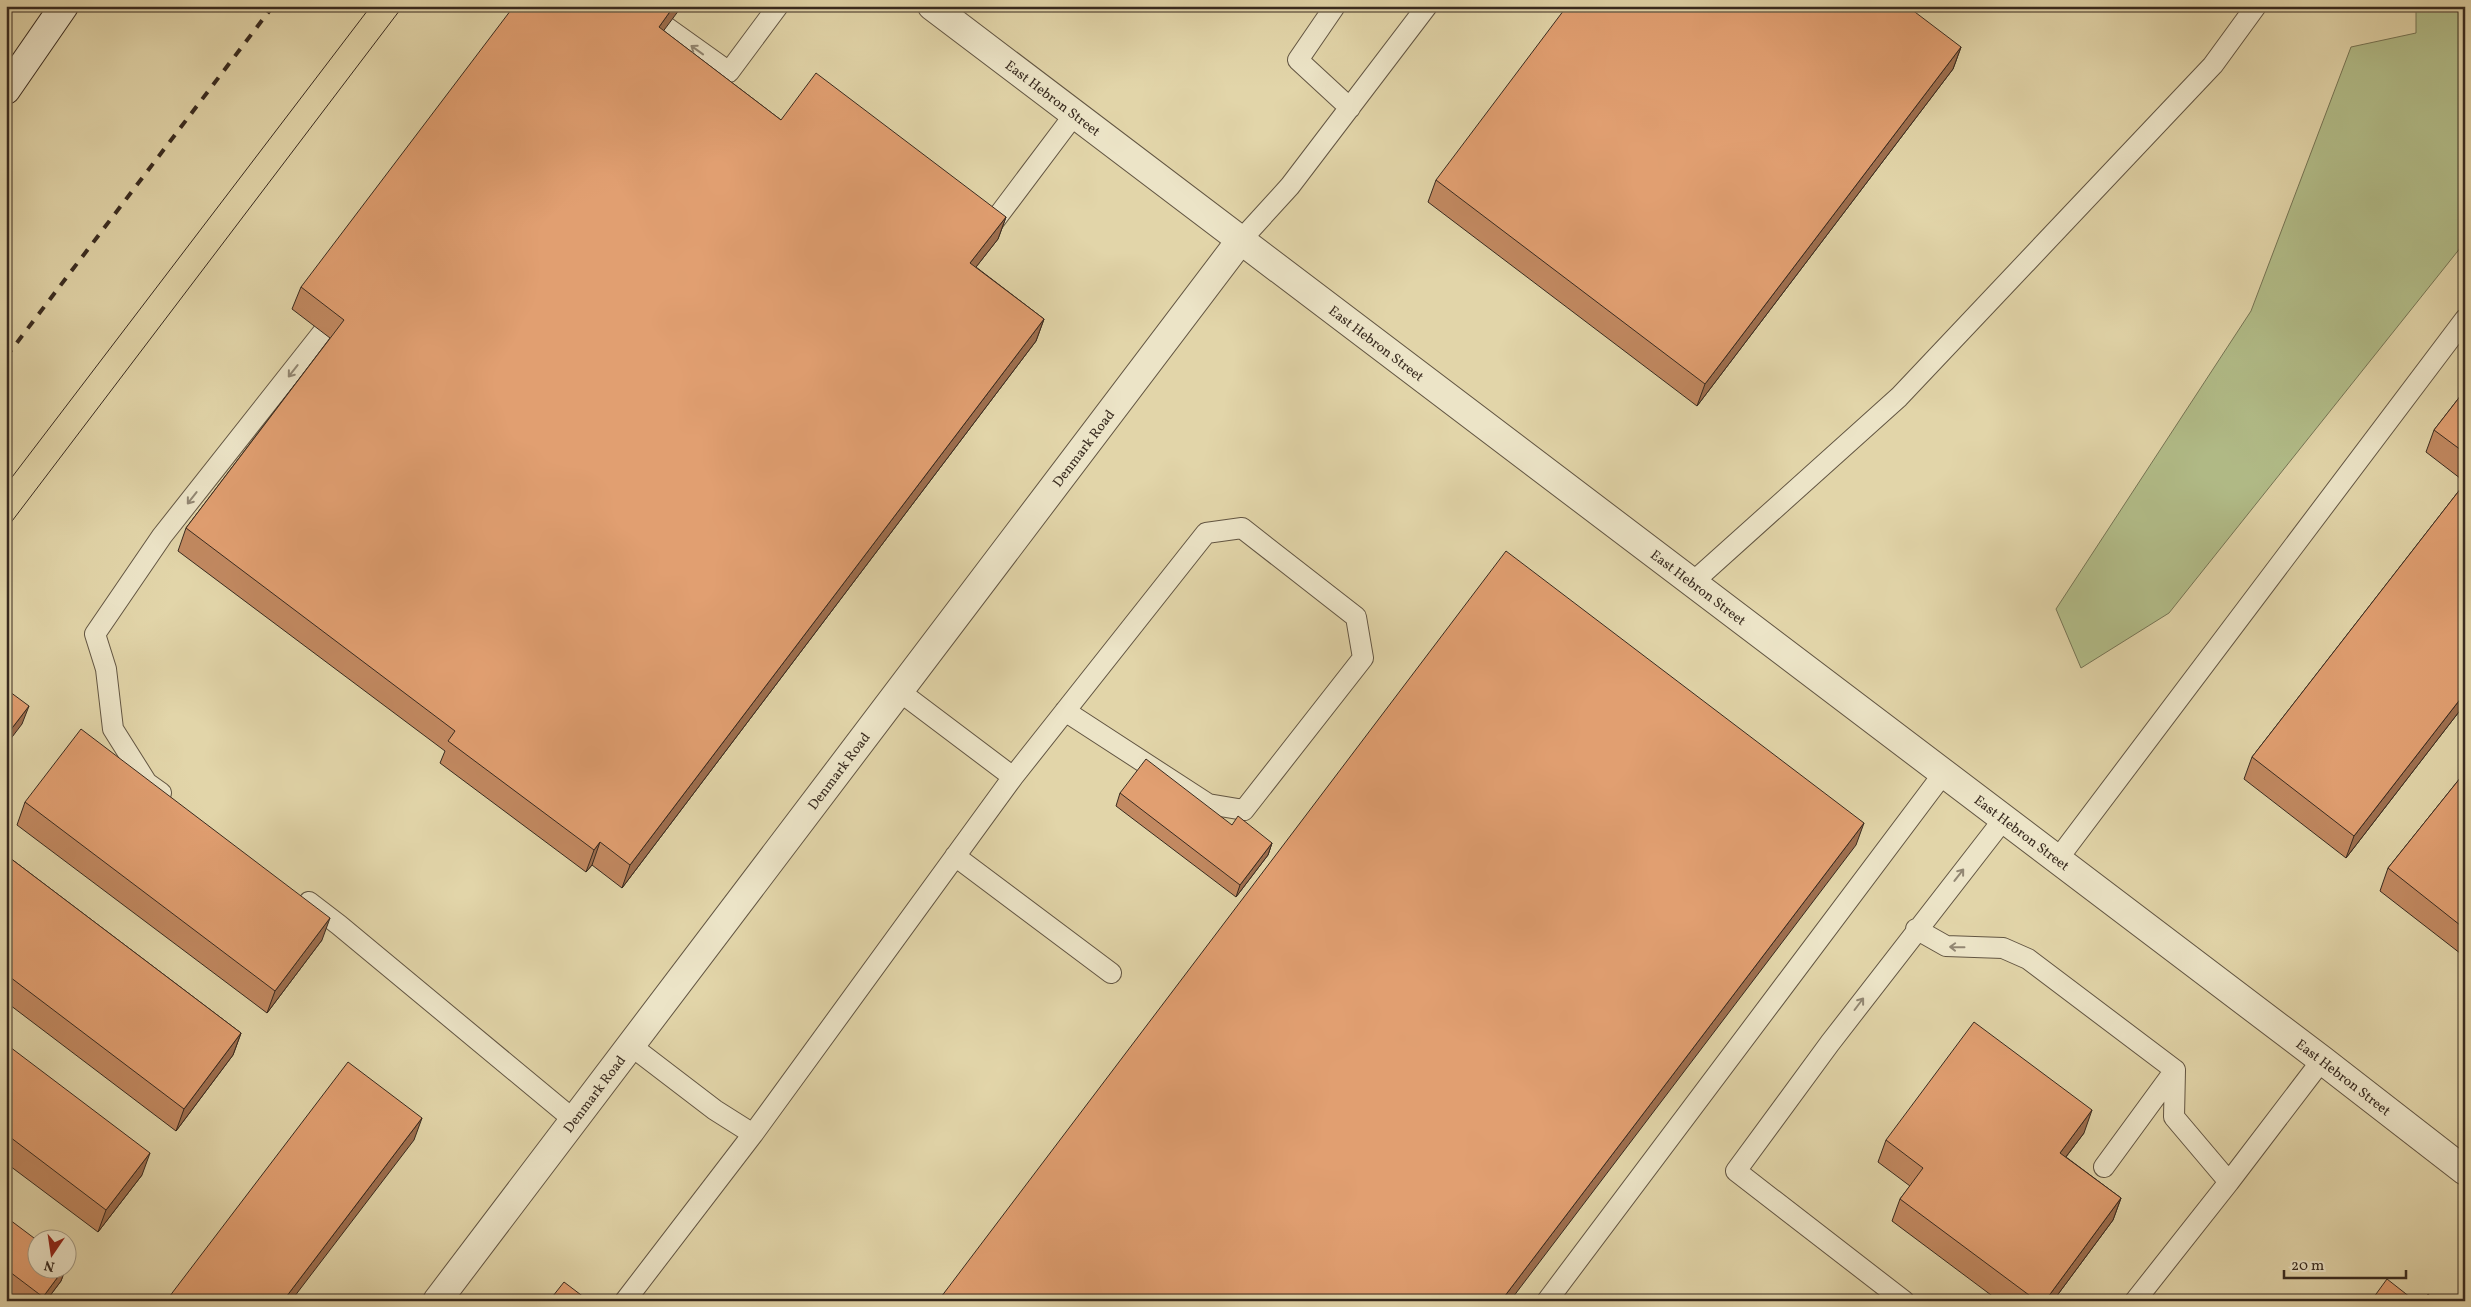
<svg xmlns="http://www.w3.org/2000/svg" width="2471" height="1307" font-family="Vollkorn,serif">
<rect width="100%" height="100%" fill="#e2d5a9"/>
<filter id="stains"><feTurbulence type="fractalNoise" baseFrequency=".004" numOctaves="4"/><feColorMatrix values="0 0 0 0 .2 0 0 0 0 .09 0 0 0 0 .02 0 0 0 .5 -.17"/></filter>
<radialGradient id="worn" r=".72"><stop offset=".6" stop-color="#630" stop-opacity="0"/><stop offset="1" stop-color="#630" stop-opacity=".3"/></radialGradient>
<path fill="#b2bd89" stroke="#757454" d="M2416 6H2465V242L2169 613 2081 668 2056 609 2251 311 2351 47 2416 33Z"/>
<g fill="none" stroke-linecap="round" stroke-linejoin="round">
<g stroke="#625542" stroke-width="22">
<path id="service" d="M1335 6 1298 60 1350 108
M666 27 729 72 778 6
M992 224 1074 115
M1240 241 1290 186 1427 6
M1692 583 1899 397 2213 65 2256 6
M899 691 1013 777 1206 533 1242 528 1356 617 1363 658 1244 810 1208 804 1065 711
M161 793 147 783 113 729 106 669 95 634 162 536 323 332
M955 856 1111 973
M2057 860 2465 319
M309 902 339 925 574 1120
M1916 929 1946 946 2003 948 2028 959 2175 1070 2174 1117 2229 1182 2135 1301
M630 1045 715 1110 753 1134 1013 777
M2104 1167 2175 1070
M2229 1182 2322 1060
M625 1301 753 1134
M1547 1301 1943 774
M1904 1301 1736 1171 1830 1043 2003 820"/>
</g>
<g stroke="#625542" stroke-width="30">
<g id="minor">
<path id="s1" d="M437 1301 1240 241"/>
</g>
</g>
<g stroke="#625542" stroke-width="30">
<g id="tertiary">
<path id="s2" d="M932 6 2322 1060 2465 1171"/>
</g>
</g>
<g stroke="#382a1f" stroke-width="30">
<path id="secondary" d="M6 90 64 6"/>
</g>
<use href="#service" stroke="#ece4c7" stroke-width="20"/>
<use href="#minor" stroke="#ece4c7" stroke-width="28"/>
<use href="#tertiary" stroke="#ece4c7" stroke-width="28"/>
<use href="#secondary" stroke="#ece4c7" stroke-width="28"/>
<path stroke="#382a1f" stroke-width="1" d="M6 485 371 6
M6 529 403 6"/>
<path stroke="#382a1f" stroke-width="4" stroke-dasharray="9 9" stroke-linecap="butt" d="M6 357 273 6"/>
</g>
<path fill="#c28961" stroke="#382a1f" d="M664 31 781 120 1006 217 998 239 976 267 1044 319 1036 341 622 888 592 865 586 872 440 763 445 751 178 551 186 528 330 338 292 309 301 287Z
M1961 47 1953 69 1697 406 1428 202 1436 180Z
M2465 390V482L2426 452 2434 430Z
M2465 483V704L2346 858 2244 779 2252 757Z
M2465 772V957L2380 891 2388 868Z
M1120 793 1232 825 1272 843 1268 855 1236 897 1116 806Z
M25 802 322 940 267 1013 17 825Z
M6 855 241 1033 233 1055 176 1131 6 1002Z
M6 1044 142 1175 98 1232 6 1163Z
M2084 1133 2066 1157 2121 1198 2113 1220 2053 1301H1999L1892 1221 1900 1199 1910 1186 1878 1162 1886 1140Z
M6 1217 38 1270H65L61 1281 46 1301H19L6 1291Z"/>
<path fill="#9e6f4f" stroke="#382a1f" d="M674 6H682L650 49 659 27Z
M1961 47 1953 69 1697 406 1705 384Z
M1006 217 998 239 962 285 970 263Z
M1044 319 1036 341 622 888 630 865Z
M2465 693V704L2346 858 2354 836Z
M29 706 22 724 6 745V736Z
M1864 823 1856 845 1510 1301H1501Z
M600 842 592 865 586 872 594 850Z
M1272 843 1268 855 1236 897 1240 885Z
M330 918 322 940 267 1013 275 991Z
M241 1033 233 1055 176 1131 184 1109Z
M2092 1110 2084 1133 2052 1175 2060 1153Z
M422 1118 414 1140 291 1301H283Z
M150 1153 142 1175 98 1232 106 1210Z
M2121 1198 2113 1220 2053 1301H2045Z
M63 1270H65L61 1281 46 1301H41L43 1297Z"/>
<path fill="#e19f71" stroke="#382a1f" d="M514 6H674L659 27 781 120 816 73 1006 217 970 263 1044 319 630 865 600 842 594 850 448 741 455 731 186 528 344 320 301 287Z
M1567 6H1907L1961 47 1705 384 1436 180Z
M2465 390V453L2434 430Z
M2465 483V693L2354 836 2252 757Z
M1506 551 1864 823 1501 1301H938Z
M6 689 29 706 6 736Z
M81 729 330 918 275 991 25 802Z
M1146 759 1232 825 1238 816 1272 843 1240 885 1120 793Z
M2465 772V929L2388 868Z
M6 855 241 1033 184 1109 6 974Z
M1974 1022 2092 1110 2060 1153 2121 1198 2045 1301H2037L1900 1199 1923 1168 1886 1140Z
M6 1044 150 1153 106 1210 6 1134Z
M348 1062 422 1118 283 1301H166Z
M6 1217 38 1241V1270H63L43 1297 6 1269Z
M2387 1279 2415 1301H2371Z
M564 1282 589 1301H549Z
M2428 1294 2436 1301H2423Z"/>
<defs><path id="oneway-shaft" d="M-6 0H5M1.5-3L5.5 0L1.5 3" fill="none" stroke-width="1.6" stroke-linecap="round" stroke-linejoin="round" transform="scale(1.25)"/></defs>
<g stroke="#928773">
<use href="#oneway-shaft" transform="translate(697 50) rotate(-144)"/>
<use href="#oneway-shaft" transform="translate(293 371) rotate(128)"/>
<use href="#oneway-shaft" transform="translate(192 498) rotate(128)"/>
<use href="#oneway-shaft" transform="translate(1959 875) rotate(-52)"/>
<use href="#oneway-shaft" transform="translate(1957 947) rotate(-179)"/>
<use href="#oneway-shaft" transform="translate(1859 1004) rotate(-53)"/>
</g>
<g text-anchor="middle" stroke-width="4" stroke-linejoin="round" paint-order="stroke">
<g font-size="14" fill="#382a1f" stroke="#ece4c7">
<text dy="5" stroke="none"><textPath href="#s2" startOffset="152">East Hebron Street</textPath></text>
<text dy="5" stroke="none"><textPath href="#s2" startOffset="558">East Hebron Street</textPath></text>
<text dy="5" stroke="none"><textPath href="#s1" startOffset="1070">Denmark Road</textPath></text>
<text dy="5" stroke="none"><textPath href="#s2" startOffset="962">East Hebron Street</textPath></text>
<text dy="5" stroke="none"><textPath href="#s1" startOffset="665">Denmark Road</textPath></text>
<text dy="5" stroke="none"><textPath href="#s2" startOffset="1368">East Hebron Street</textPath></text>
<text dy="5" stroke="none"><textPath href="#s2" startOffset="1772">East Hebron Street</textPath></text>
<text dy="5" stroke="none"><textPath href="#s1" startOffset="260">Denmark Road</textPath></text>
</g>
</g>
<rect width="2471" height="1307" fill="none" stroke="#e2d5a9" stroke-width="25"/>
<rect x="8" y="8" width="2456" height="1292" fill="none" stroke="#382a1f" stroke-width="2.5"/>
<rect x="12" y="12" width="2446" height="1282" fill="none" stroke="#382a1f"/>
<g transform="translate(52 1254) rotate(193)"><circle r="24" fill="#ece4c7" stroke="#a49a84"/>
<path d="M0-4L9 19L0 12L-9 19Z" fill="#8f2418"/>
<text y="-8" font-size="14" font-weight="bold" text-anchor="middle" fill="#382a1f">N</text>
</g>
<path d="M2284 1270v8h122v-8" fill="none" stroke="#382a1f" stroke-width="2.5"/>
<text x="2291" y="1270" font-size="15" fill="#382a1f" stroke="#ece4c7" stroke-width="4" paint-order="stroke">20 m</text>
<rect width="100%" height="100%" filter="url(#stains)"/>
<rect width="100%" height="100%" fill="url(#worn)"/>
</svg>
